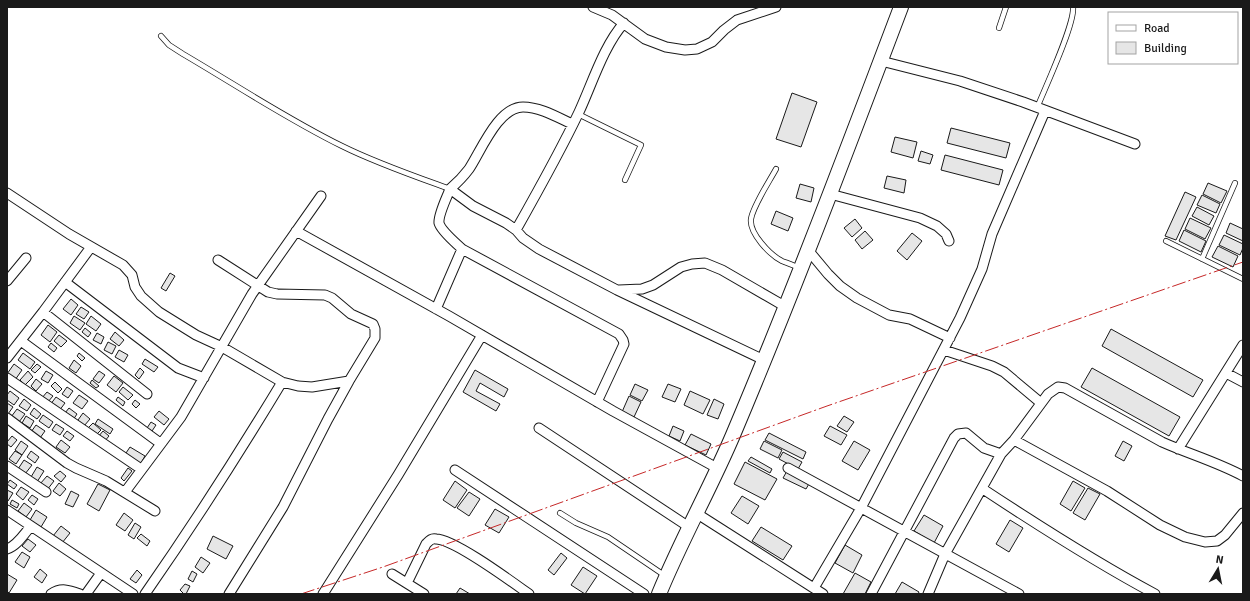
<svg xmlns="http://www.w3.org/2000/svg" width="1250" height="601" font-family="Signika,sans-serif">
<rect width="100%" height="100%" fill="#fff"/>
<path fill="#e6e6e6" stroke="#1a1a1a" d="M792 93 817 102 801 147 776 139Z
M951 128 1010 143 1006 158 947 143Z
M895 137 917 142 913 158 891 152Z
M921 151 933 155 930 164 918 161Z
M945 155 1003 170 999 185 941 170Z
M887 176 906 180 904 193 884 188Z
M1208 183 1227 191 1221 203 1203 194Z
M800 184 814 188 811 202 796 198Z
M1185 192 1196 197 1176 240 1165 236Z
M1202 195 1220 204 1216 213 1197 205Z
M1197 207 1214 216 1209 225 1192 216Z
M776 211 793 218 788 231 771 224Z
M1190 218 1211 228 1205 239 1185 229Z
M855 219 862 228 852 237 844 228Z
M1230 223 1243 229V241L1226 233Z
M1184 230 1206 241 1201 252 1179 241Z
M865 231 873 240 862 249 855 240Z
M912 233 922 241 907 260 897 251Z
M1224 235 1243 244V248L1240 255 1219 245Z
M1218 246 1238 256 1233 267 1212 257Z
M170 273 175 276 166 291 161 288Z
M71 299 78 305 71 315 63 309Z
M81 307 89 312 84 319 76 314Z
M74 316 85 323 80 330 70 323Z
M91 316 101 324 96 331 86 324Z
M48 325 57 332 50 342 41 335Z
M85 328 91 333 88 337 82 332Z
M1111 329 1203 380 1193 397 1102 346Z
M115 332 124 340 119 346 110 339Z
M97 333 104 337 101 344 93 340Z
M59 335 67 341 61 347 54 341Z
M108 342 116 346 112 354 104 350Z
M51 343 57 348 54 352 48 347Z
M119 350 128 355 124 362 115 357Z
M23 353 35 362 30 369 18 360Z
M79 353 85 358 82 361 77 356Z
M145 359 158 367 154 372 142 364Z
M74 360 81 366 76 373 69 368Z
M14 364 22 370 15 380 7 374Z
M37 364 41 367 35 373 31 370Z
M140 368 144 372 139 379 135 375Z
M1092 368 1180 417 1169 436 1081 387Z
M475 370 508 389 504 397 480 383 476 391 500 404 496 411 463 392Z
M28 371 33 377 25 385 20 380Z
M46 371 53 375 48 383 41 379Z
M99 371 105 375 99 383 93 379Z
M114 376 123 383 116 392 107 385Z
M36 379 42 384 36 391 31 386Z
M92 380 99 386 96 388 90 383Z
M55 382 62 389 58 393 51 386Z
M635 384 648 390 642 401 630 395Z
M668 384 681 389 675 402 662 397Z
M67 387 73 391 68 398 62 394Z
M123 387 133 395 128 400 119 392Z
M10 391 19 398 14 405 7 400V395Z
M690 391 710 400 703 414 684 405Z
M47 392 53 396 47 403 41 399Z
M79 395 88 401 82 409 73 403Z
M629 396 641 402 634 417 622 412Z
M56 397 65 403 59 411 50 405Z
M118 397 125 402 123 406 116 400Z
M24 399 31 405 27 411 19 406Z
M714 399 724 404 718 419 707 415Z
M135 400 140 404 136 408 132 404Z
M7 403 13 407 8 414H7Z
M34 408 41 414 37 419 30 414Z
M69 408 77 414 73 420 65 413Z
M17 409 25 414 19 422 11 417Z
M159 411 169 419 164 425 154 417Z
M83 413 90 419 84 426 78 420Z
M43 415 53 422 49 428 39 421Z
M26 416 34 421 30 428 22 423Z
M844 416 854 422 847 432 837 426Z
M98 419 113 429 110 434 95 424Z
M151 422 156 425 152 431 147 428Z
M93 423 101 430 94 437 87 429Z
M56 424 64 429 60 435 52 430Z
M36 425 45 431 40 438 31 432Z
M673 426 684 431 680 441 669 436Z
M830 426 847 435 841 445 824 436Z
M67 431 74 436 70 441 63 436Z
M103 431 109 436 104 442 98 437Z
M769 433 806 452 803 459 765 440Z
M691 434 711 444 706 455 685 445Z
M12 436 17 440 11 447 7 444V442Z
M61 440 70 447 65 453 56 447Z
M21 441 28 446 22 455 15 450Z
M764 441 782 450 778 458 760 449Z
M854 441 870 450 858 470 842 461Z
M1123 441 1132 446 1124 461 1115 456Z
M130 447 145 456 140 465 124 456Z
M15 451 22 455 16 464 9 459Z
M31 451 39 457 35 463 27 457Z
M783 452 802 462 798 469 779 459Z
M751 457 772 469 770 473 748 461Z
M24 460 32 465 25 474 18 469Z
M745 462 777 479 765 500 734 484Z
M37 467 44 471 37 482 31 477Z
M128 468 132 471 124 481 121 478Z
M60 471 66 476 61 482 54 476Z
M787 471 810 482 806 489 783 478Z
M47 476 54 481 47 490 40 484Z
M10 480 17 485 14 489 7 484Z
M455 481 467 490 455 508 443 500Z
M1073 481 1085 488 1071 511 1060 504Z
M59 483 66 489 60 496 53 491Z
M98 484 110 490 99 511 87 504Z
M21 487 29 492 23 500 16 494Z
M1088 488 1100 494 1085 520 1073 513Z
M7 490 13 493 8 501H7Z
M71 491 79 495 73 507 65 504Z
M469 492 480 499 469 516 457 508Z
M32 495 38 499 34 505 28 500Z
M742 496 759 506 748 524 731 513Z
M12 500 19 504 17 508 10 504Z
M24 503 32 509 26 517 18 511Z
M495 509 509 517 499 533 485 525Z
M36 510 47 517 41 527 30 520Z
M124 513 133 520 125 531 116 525Z
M924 515 943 526 934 543 914 531Z
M1010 520 1023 528 1009 552 996 544Z
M135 523 141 527 134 539 128 535Z
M61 526 70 533 62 543 53 536Z
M761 527 792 546 783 560 752 541Z
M141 534 150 541 147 546 137 538Z
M213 536 233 546 226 559 207 549Z
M28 539 36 545 30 552 22 546Z
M845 545 862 555 853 573 835 563Z
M22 552 30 557 24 568 15 562Z
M561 553 567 558 554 575 548 570Z
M201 557 210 563 203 573 195 567Z
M583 567 597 576 585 594 571 585Z
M40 569 47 575 42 583 34 577Z
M137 570 142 575 136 583 130 579Z
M192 571 197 574 193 582 188 579Z
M855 573 871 582 865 594H843Z
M7 574 17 580 9 593 7 591Z
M902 582 919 592 918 594H895Z
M185 584 190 586 186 594H184L180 590Z
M460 588 470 594H456Z"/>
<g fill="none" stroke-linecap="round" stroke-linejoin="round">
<g stroke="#1a1a1a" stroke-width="6">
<path id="service" d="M999 28 1006 7
M161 36 169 45 183 54C236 85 287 119 342 146 376 163 414 176 450 189
M1037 108C1045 88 1075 24 1073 7
M578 114 641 145 625 180
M776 169C769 182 753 206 751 219 749 233 770 255 782 261 787 263 793 265 799 268
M1166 241 1243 279
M1202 259 1235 183
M560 513 576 523 608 537 664 575"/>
</g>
<g stroke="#1a1a1a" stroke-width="11">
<path id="minor" d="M593 7 612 15 645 39 666 47 685 50 697 49 712 42 724 30 737 20 776 7
M881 61 960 81 1023 102 1135 144
M450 189C457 183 463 177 469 169 481 151 498 107 523 107 540 107 557 117 572 124
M7 193 69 234 123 265 132 275 135 287 141 296 159 312 196 335 222 347 282 382 298 386 312 387 349 381
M830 194 920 218 937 226 946 234 949 241
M516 230C538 191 560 152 579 112 592 84 604 45 624 23
M296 231 449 316 613 411 717 468
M808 250 828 274 840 286 857 298 889 315 910 319 950 338
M218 260 268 292 277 294 325 295 332 298 351 314 373 324 375 329V338L349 381 328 419 283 507 229 594
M7 281 26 258
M65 282 178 368 204 378
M619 290 642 289 653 285 681 267 692 264 705 263 722 270 786 307
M436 309 462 249
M43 312 147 394
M21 341 160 443
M944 350 992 366 1004 372 1041 403
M7 358 43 312 91 247
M1226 373 1243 382
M7 378 141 469
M597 402 624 344 623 340 619 334 462 249C456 243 441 231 439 223 438 215 447 197 450 189L473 206 506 223 516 230 523 238 539 249 617 290 764 360
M7 418 67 463 76 468 106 481 155 511
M539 428 689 527
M1014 440 1107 491 1160 525 1185 537 1205 542 1217 541 1225 535 1243 513
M1178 449 1243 345
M7 466 46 492
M788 468 1019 594
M455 470 644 594
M983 489C1039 526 1095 562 1155 594
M125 492 181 417 252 294 321 196
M7 510 133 594
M696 513 823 594
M7 549C17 546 24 534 31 526
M392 574 424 594
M407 583 426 544C429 541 431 538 436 539 454 539 512 582 529 594
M814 588 861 508 960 318 982 269 992 234 1045 111
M51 594C61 587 69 590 80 594
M86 594 101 573
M145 594C193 525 238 455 282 382
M323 594 398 475 482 335
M871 594 954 438 958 434 966 433 984 448 1001 454
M928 594 945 554 1001 454 1014 440 1048 394 1058 387 1065 388 1162 442C1189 454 1217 462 1243 476"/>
</g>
<g stroke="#1a1a1a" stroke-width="16">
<path id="primary" d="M659 594C681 540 710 489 733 435 793 293 847 150 901 7"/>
</g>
<use href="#service" stroke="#fff" stroke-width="4.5"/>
<use href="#minor" stroke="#fff" stroke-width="9"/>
<use href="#primary" stroke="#fff" stroke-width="14"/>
<path stroke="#c62828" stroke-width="1" stroke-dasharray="14 3 2 3" stroke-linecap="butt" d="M301 594 383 567 827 406 1243 262"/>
</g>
<rect width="1250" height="601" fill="none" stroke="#1a1a1a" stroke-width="16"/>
<rect x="1108" y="12" width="130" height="52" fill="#ffffff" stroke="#a3a3a3"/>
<rect x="1116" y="25" width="20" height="6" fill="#ffffff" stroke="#a3a3a3"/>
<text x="1144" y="32" font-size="12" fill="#1a1a1a">Road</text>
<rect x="1116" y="42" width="20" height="12" fill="#e6e6e6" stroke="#a3a3a3"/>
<text x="1144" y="52" font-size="12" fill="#1a1a1a">Building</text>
<g transform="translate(1218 569) rotate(10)" stroke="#ffffff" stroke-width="3" paint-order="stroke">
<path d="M0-3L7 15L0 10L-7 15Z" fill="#1a1a1a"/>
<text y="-6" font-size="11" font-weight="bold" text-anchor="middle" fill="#1a1a1a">N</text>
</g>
</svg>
